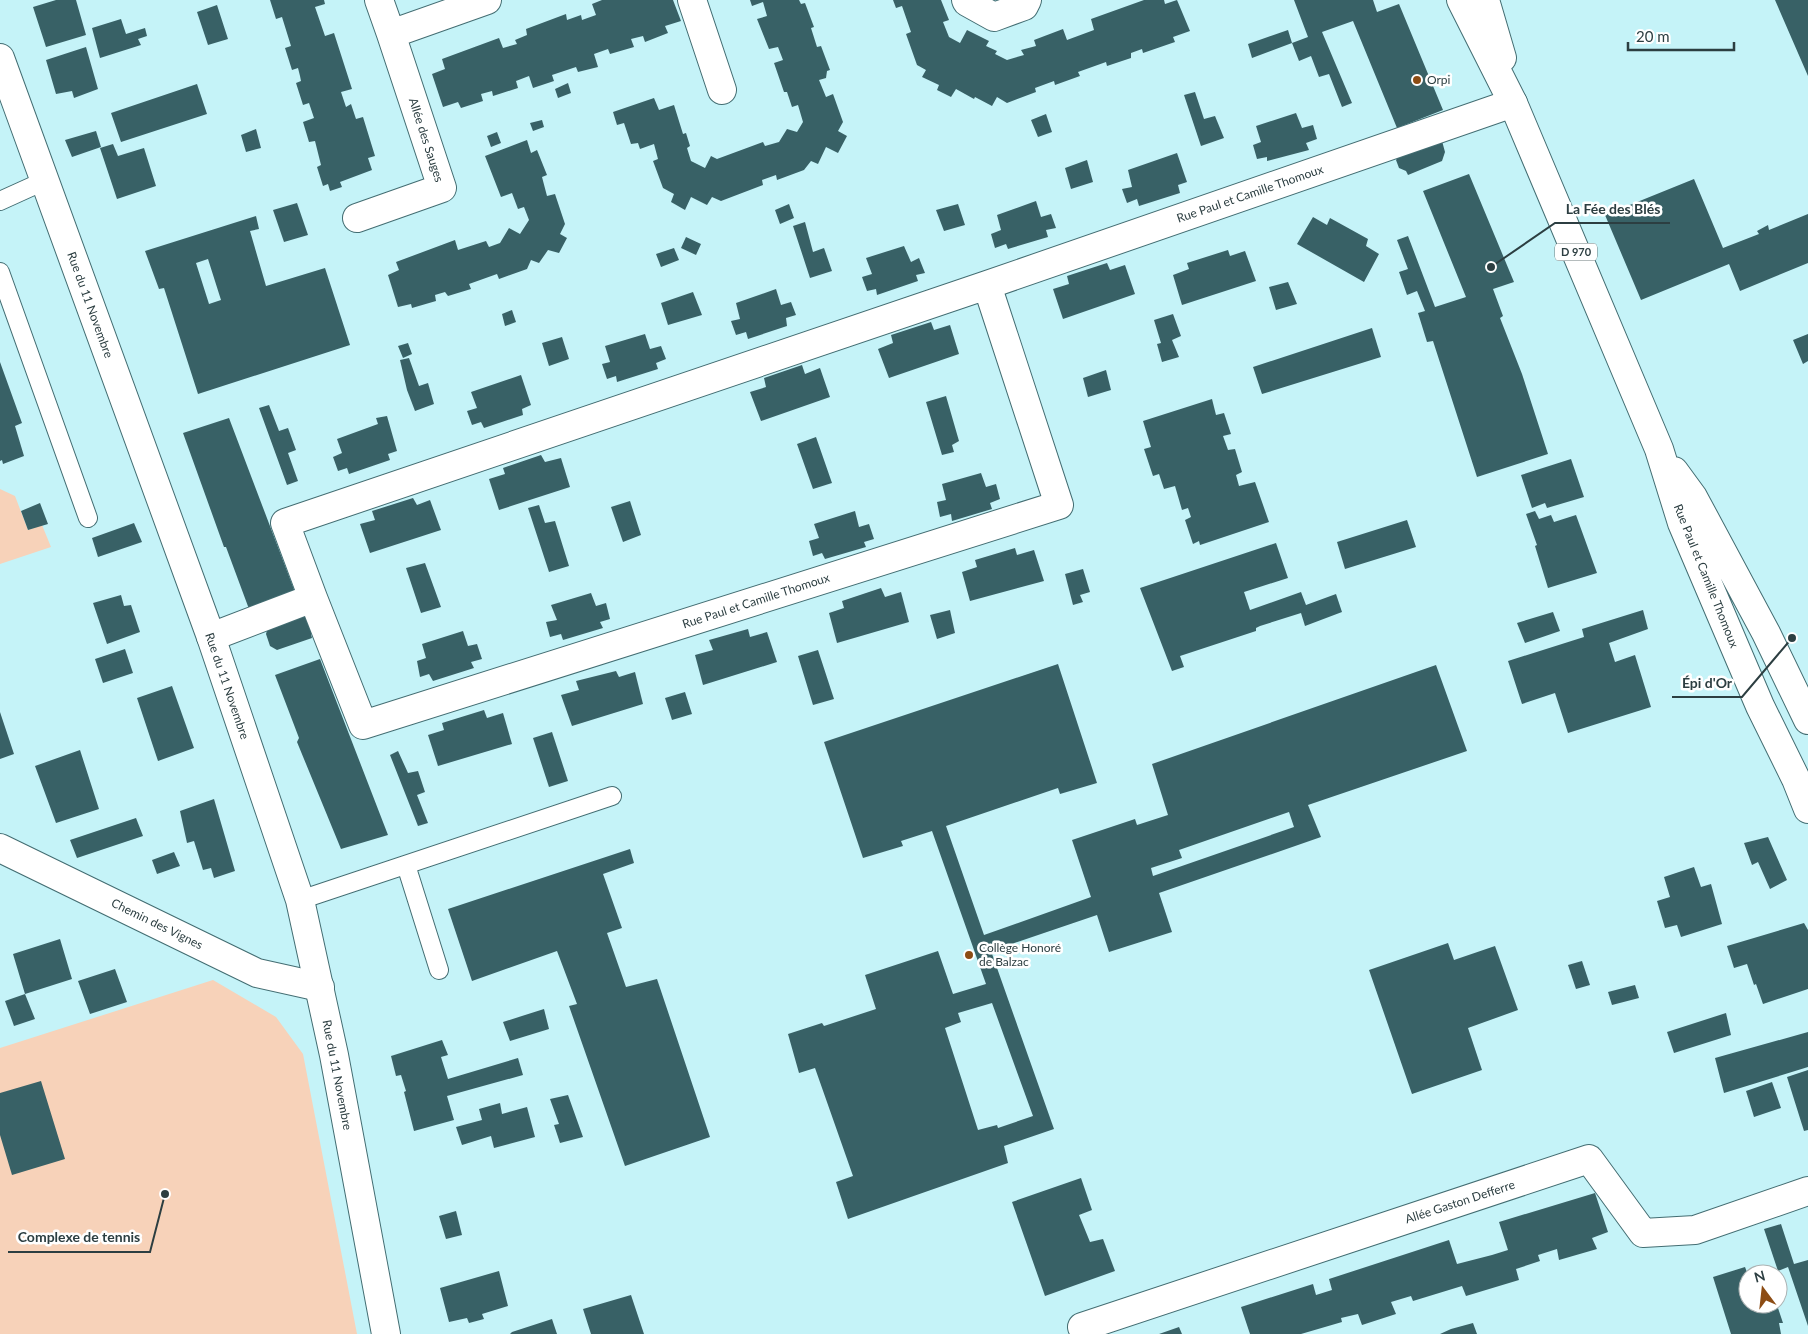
<svg xmlns="http://www.w3.org/2000/svg" width="1808" height="1334" font-family="Lato,sans-serif">
<rect width="100%" height="100%" fill="#c5f3f8"/>
<path fill="#f7d2b9" d="M0 489 15 496 28 530 42 525 51 547 0 564Z
M213 980 276 1017 303 1054 357 1334H0V1048Z"/>
<path fill="#386166" fill-rule="evenodd" d="M56 0H76L86 35 46 47 33 7Z
M270 0H324L325 4 315 7 325 36 334 33 352 89 341 92 346 107 351 104 356 119 363 117 375 156 368 158 372 170 340 182 342 187 330 191 328 184 323 186 317 167 321 165 315 141 309 142 303 122 314 118 309 103 303 105 296 83 301 81 300 76 298 68 292 70 285 48 291 46 282 17 276 19Z
M602 0H673L681 21 665 26 668 33 645 42 643 36 631 39 634 47 610 54 608 49 594 54 598 67 578 72 576 67 552 75 554 81 533 88 529 76 516 81 518 88 493 96 492 91 481 94 483 101 461 108 458 102 443 107 432 74 445 69 442 59 499 38 503 48 517 44 515 40 527 35 526 29 566 14 567 20 581 15 582 20 596 15 592 4Z
M750 0H799L801 4 805 3 814 27 811 28 817 47 821 46 830 70 827 71 826 78 819 80 826 97 833 94 843 122 838 131 847 136 838 153 826 147 818 164 811 161 804 170 777 180 776 175 762 180 763 185 721 201 712 197 707 205 691 197 685 210 671 202 674 194 663 188 653 161 658 159 654 144 640 149 638 143 631 144 624 123 617 125 613 112 654 98 659 110 674 105 683 134 686 133 690 146 687 148 691 161 705 168 711 156 717 159 763 142 765 146 779 142 787 129 797 132 803 122 798 105 792 107 787 92H784L774 63 783 60 778 47 769 49 757 19 767 16 763 2 752 6Z
M893 0H941L949 20 943 22 949 37 960 43 967 30 989 41 986 46 997 51 995 54 1007 60 1024 55 1021 50 1036 46 1034 40 1063 29 1067 40 1094 30 1091 19 1144 0H1164L1165 4 1177 0 1190 31 1173 37 1175 42 1143 53 1142 49 1131 53V58L1107 66 1106 62 1078 72 1080 76 1055 85 1054 81 1035 88 1036 92 1007 103 997 97 992 106 975 97 974 99 956 89 951 97 937 90 939 85 922 77 926 70 917 65 906 34 911 32 902 6 896 8Z
M1294 0H1373L1377 12 1399 4 1443 110 1397 128 1353 21 1322 32 1352 103 1342 107 1329 74 1319 77 1311 56 1299 61 1292 43 1252 58 1248 44 1288 30 1292 43 1308 37Z
M1775 0H1808V76Z
M217 5 228 39 208 45 197 12Z
M121 19 126 34 145 28 147 36 138 39 141 45 100 58 92 28Z
M86 47 98 89 74 98 72 91 56 94 46 60Z
M568 83 571 93 558 98 555 89Z
M197 84 207 114 121 142 111 113Z
M1195 92 1204 119 1215 116 1224 138 1201 146 1184 95Z
M1296 113 1302 128 1313 125 1317 139 1306 143 1309 150 1267 161V157L1257 159 1253 145 1261 142 1256 126Z
M1046 114 1052 132 1038 137 1031 120Z
M542 120 544 127 533 131 530 123Z
M256 129 261 148 246 152 241 135Z
M96 131 101 147 72 157 65 140Z
M497 132 501 143 491 147 487 136Z
M527 140 531 153 537 150 547 175 542 177 547 196 555 194 565 224 560 234 567 238 559 253 548 250 539 263 531 260 527 269 499 279 497 274 469 284 471 289 448 296 445 292 435 295 436 301 412 308 411 304 398 307 388 275 399 270 396 262 455 240 458 250 486 241 489 247 500 243 509 228 520 234 529 220 524 207 518 209 512 193 501 197 485 156Z
M1442 141 1445 152 1442 161 1408 175 1406 171 1399 168 1396 160 1400 154Z
M113 144 118 156 144 148 156 186 117 199 100 148Z
M1177 153 1187 182 1178 185 1180 193 1139 206 1137 199 1127 203 1122 189 1132 187 1128 170Z
M1087 160 1093 182 1071 189 1065 168Z
M1469 174 1514 282 1493 289 1503 316 1500 318 1522 374 1548 454 1477 477 1433 341 1427 342 1418 313 1425 311 1417 291 1407 295 1399 272 1408 269 1397 240 1408 236 1435 307 1466 297 1423 191Z
M1694 179 1723 248 1759 234 1757 231 1768 225 1769 230 1808 214V263L1740 291 1729 264 1641 300 1605 215Z
M1036 201 1041 217 1051 214 1056 228 1046 230 1048 237 1008 249 1006 244 995 248 991 234 1001 230 997 215Z
M297 203 308 235 284 242 273 210Z
M789 204 794 218 780 224 775 210Z
M958 204 965 225 944 231 936 210Z
M256 216 259 229 250 231 266 286 325 268 350 345 198 394 164 288 159 289 145 251ZM208 259 221 300 209 304 196 263Z
M1313 217 1327 225 1330 218 1368 239 1366 246 1379 254 1364 282 1297 244Z
M805 222 813 252 824 248 832 271 810 278 793 226Z
M686 237 701 244 696 255 681 248Z
M904 246 911 262 919 258 925 273 916 275 918 281 877 295 876 289 867 291 862 277 872 274 866 258Z
M674 248 679 260 661 267 656 254Z
M1228 250 1230 256 1245 251 1256 281 1182 305 1173 275 1189 269 1187 263Z
M1107 263 1110 270 1125 265 1135 294 1063 319 1053 289 1069 284 1067 276Z
M1288 282 1297 304 1276 310 1269 287Z
M776 289 781 305 791 302 796 315 786 318 787 326 748 339 746 332 736 335 731 321 740 319 736 303Z
M693 292 702 315 668 325 661 303Z
M512 310 516 322 505 326 502 314Z
M1173 314 1181 336 1172 340 1179 357 1162 362 1157 344 1161 343 1154 320Z
M931 322 934 330 950 325 959 354 889 378 878 349 893 343 891 335Z
M1372 328 1381 357 1262 394 1253 367Z
M645 334 650 349 661 346 666 359 656 363 658 369 617 382 616 376 607 379 602 364 610 362 605 346Z
M1808 334V361L1803 364 1793 340Z
M562 337 569 359 549 366 542 343Z
M408 343 412 354 403 358 398 346Z
M409 358 419 386 428 383 434 404 415 411 407 390 400 360Z
M0 362 22 423 15 426 24 456 3 464 2 460 0 461Z
M802 365 805 374 820 368 830 397 761 421 750 392 766 387 764 378Z
M1106 370 1111 390 1088 397 1083 378Z
M521 375 531 405 522 409 523 415 484 428 481 422 472 425 467 411 477 408 471 392Z
M946 396 959 441 952 445 954 452 942 455 926 402Z
M1212 399 1216 415 1224 413 1231 434 1223 436 1228 450 1235 449 1242 472 1236 475 1239 486 1255 482 1269 522 1200 545 1199 541 1193 544 1185 520 1191 517 1188 508 1182 510 1175 486 1164 489 1159 474 1153 476 1144 449 1151 447 1143 421Z
M269 405 279 431 288 428 296 450 288 453 298 481 287 485 259 408Z
M387 416 397 451 388 454 390 460 349 474 347 468 338 471 333 457 342 453 337 439 378 424 376 418Z
M229 418 295 592 249 609 226 547H224L183 433Z
M816 437 832 483 813 489 797 444Z
M541 455 545 462 561 458 570 487 499 510 489 479 505 474 503 468Z
M1571 459 1584 497 1547 508 1545 503 1532 508 1521 475Z
M981 473 986 487 996 484 1000 499 990 503 992 509 952 521 951 514 940 517 937 502 946 500 942 484Z
M413 498 417 505 430 500 441 530 370 553 360 524 375 520 372 511Z
M630 501 641 535 623 542 611 507Z
M40 503 48 524 28 530 21 511Z
M539 505 545 523 555 521 569 566 549 572 528 508Z
M855 511 859 527 869 524 874 539 864 542 866 547 825 559 822 553 813 556 809 541 819 538 814 524Z
M1535 511 1539 519 1551 515 1554 522 1576 515 1597 573 1548 588 1535 546 1537 545 1526 514Z
M1407 520 1416 547 1345 569 1337 542Z
M134 523 142 542 98 557 92 538Z
M1276 543 1288 578 1244 592 1250 610 1301 592 1306 605 1336 594 1342 612 1305 626 1301 613 1260 626 1256 628V631L1180 656 1184 667 1172 671 1140 588Z
M1015 548 1017 555 1034 550 1044 581 970 601 962 572 977 567 975 560Z
M425 563 441 607 421 613 406 568Z
M1083 569 1090 592 1080 595 1083 602 1073 605 1065 574Z
M881 588 885 597 901 592 909 622 837 643 829 613 844 608 842 601Z
M591 593 596 606 606 603 610 619 600 622 603 628 563 640 561 634 550 637 546 622 557 620 551 605Z
M121 595 124 606 131 605 140 632 107 644 93 603Z
M950 610 955 633 937 639 930 615Z
M1643 610 1648 629 1609 643 1615 662 1635 655 1651 707 1568 733 1555 693 1522 704 1508 661 1584 637 1582 629Z
M1553 612 1560 631 1525 643 1517 623Z
M302 613 310 618 314 624 311 634 312 638 277 650 270 646 266 634 268 627Z
M748 629 750 637 767 632 777 662 703 685 695 655 713 650 709 640Z
M463 631 468 646 477 644 482 659 471 662 474 668 433 681 429 674 420 677 417 661 426 658 422 644Z
M125 649 133 673 103 683 95 659Z
M818 650 834 699 813 705 798 656Z
M320 659 388 835 341 849 297 742 299 738 275 675Z
M1058 664 1097 783 1060 794 1058 788 946 826 984 935 1091 897 1072 840 1135 819 1137 825 1168 815 1152 764 1436 665 1467 751 1308 805 1321 837 1159 893 1172 932 1109 952 1097 915 991 951 1054 1129 1004 1146 1008 1163 848 1219 836 1182 853 1176 815 1068 799 1073 788 1034 822 1023 824 1026 876 1009 865 975 938 951 953 994 986 984 932 831 901 841 903 846 863 858 824 742ZM1289 812 1294 827 1153 876 1151 868 1182 858 1179 850ZM992 1003 1033 1116 998 1128 997 1125 978 1130 945 1028 961 1022 958 1013Z
M616 671 619 677 635 672 643 704 572 726 561 695 579 690 576 681Z
M172 686 194 748 158 761 137 698Z
M685 692 692 714 672 720 665 698Z
M484 710 487 718 503 713 512 744 438 766 428 735 444 730 442 723Z
M0 712 14 754 0 759Z
M552 732 568 781 549 787 533 738Z
M80 750 99 809 56 823 35 766Z
M398 751 408 773 418 771 425 792 417 795 428 823 418 826 390 755Z
M214 799 235 871 214 878 211 868 203 870 194 841 187 843 180 811Z
M136 818 143 836 77 858 70 840Z
M1768 837 1787 880 1770 889 1758 862 1752 865 1744 843Z
M630 849 634 863 603 874 622 928 607 933 626 987 657 979 710 1137 625 1166 569 1006 577 1004 557 951 472 981 448 909Z
M174 852 180 866 157 874 152 860Z
M1694 867 1701 887 1711 884 1722 924 1681 937 1677 925 1665 928 1657 901 1670 897 1664 877Z
M1804 923 1808 930V989L1763 1004 1756 984 1754 985 1747 964 1734 968 1727 946Z
M60 939 72 979 25 994 13 954Z
M1448 943 1454 960 1495 946 1518 1010 1468 1028 1482 1070 1412 1094 1369 970Z
M1582 961 1590 985 1576 989 1568 965Z
M115 969 127 1002 90 1014 78 981Z
M1635 985 1639 998 1612 1005 1608 992Z
M25 994 35 1019 14 1026 5 1001Z
M544 1009 549 1029 510 1041 503 1022Z
M1726 1013 1731 1035 1674 1053 1667 1032Z
M1808 1032V1067L1724 1093 1715 1058Z
M442 1040 448 1055 441 1057 448 1079 518 1058 523 1075 447 1096 454 1120 414 1131 404 1092 406 1091 401 1075 396 1076 391 1056Z
M1808 1070V1130L1804 1131 1787 1077Z
M41 1081 65 1159 12 1175 0 1135V1093Z
M1772 1082 1781 1108 1754 1117 1746 1091Z
M568 1095 583 1137 560 1143 554 1125 559 1124 550 1099Z
M500 1103 502 1114 527 1107 535 1137 494 1148 491 1136 462 1145 456 1127 482 1120 479 1109Z
M1081 1178 1092 1210 1079 1215 1090 1242 1103 1239 1115 1271 1045 1296 1012 1202Z
M1595 1193 1608 1232 1592 1238 1597 1249 1559 1260 1557 1249 1538 1255 1540 1261 1516 1269 1519 1280 1466 1296 1462 1286 1413 1301 1411 1296 1391 1302 1396 1314 1362 1325 1358 1314 1341 1318 1342 1322 1301 1334H1250L1241 1307 1313 1284 1316 1295 1332 1290 1329 1279 1449 1240 1457 1264 1492 1255 1508 1250 1499 1222Z
M456 1211 462 1235 446 1239 439 1216Z
M1781 1224 1794 1264 1808 1260V1326L1788 1267 1778 1271 1764 1229Z
M1745 1267 1748 1275V1304H1772L1773 1307 1777 1305 1783 1323H1779L1781 1334H1731L1713 1277Z
M499 1271 508 1306 482 1314 484 1319 469 1323 467 1318 449 1322 440 1288Z
M631 1295 644 1334H591L583 1309Z
M552 1319 557 1334H510L512 1332Z
M1473 1323 1477 1334H1440L1451 1329Z
M1179 1327 1182 1334H1159Z"/>
<g fill="none" stroke-linecap="round" stroke-linejoin="round">
<g stroke="#436d72" stroke-width="20">
<path id="service" d="M0 201 44 181
M0 272 88 518
M406 865 439 970
M300 900 612 796"/>
</g>
<g stroke="#436d72" stroke-width="30">
<path id="minor" d="M379 0 391 34 487 0
M692 0 722 90
M966 0 967 2 994 17 1024 6 1027 0
M357 218 442 188 391 34
M313 598 363 725 1059 505 987 285
M211 637 313 598 285 523 987 285 1513 103
M0 848 257 973 320 987
M1082 1327 1589 1159 1643 1233 1695 1230 1808 1191"/>
</g>
<g stroke="#436d72" stroke-width="30">
<path id="tertiary" d="M0 58 211 637 300 900 334 1055 386 1334"/>
</g>
<g stroke="#436d72" stroke-width="30">
<path id="primary" d="M1461 0 1513 103 1659 449 1682 523 1760 706 1796 779 1808 809
M1485 0 1502 58
M1674 471 1693 497 1766 633 1808 720"/>
</g>
<use href="#service" stroke="#fff" stroke-width="18"/>
<use href="#minor" stroke="#fff" stroke-width="28"/>
<use href="#tertiary" stroke="#fff" stroke-width="28"/>
<use href="#primary" stroke="#fff" stroke-width="28"/>
</g>
<g fill="#8c4c14" stroke="#fff" stroke-width="2">
<circle cx="1417" cy="80" r="5"/>
<circle cx="969" cy="955" r="5"/>
</g>
<g text-anchor="middle" stroke-width="5" stroke-linejoin="round" paint-order="stroke">
<rect fill="#fff" stroke="#6b787a" stroke-width="1" x="1555" y="243.5" width="42" height="17" rx="4"/>
<g font-size="11" font-weight="bold" fill="#2c3e41">
<text x="1576" y="256">D 970</text>
</g>
<g font-size="12" fill="#2c3e41" stroke="#fff" text-anchor="start">
<text x="1427" y="84">Orpi</text>
<text x="979" y="952">Collège Honoré<tspan x="979" dy="14">de Balzac</tspan></text>
</g>
<g font-size="12" fill="#2c3e41" stroke="#fff">
<text transform="translate(426 140) rotate(72)" y="4">Allée des Sauges</text>
<text transform="translate(1250 194) rotate(-19)" y="4">Rue Paul et Camille Thomoux</text>
<text transform="translate(90 305) rotate(70)" y="4">Rue du 11 Novembre</text>
<text transform="translate(1706 576) rotate(68)" y="4">Rue Paul et Camille Thomoux</text>
<text transform="translate(756 601) rotate(-18)" y="4">Rue Paul et Camille Thomoux</text>
<text transform="translate(227 686) rotate(71)" y="4">Rue du 11 Novembre</text>
<text transform="translate(157 924) rotate(26)" y="4">Chemin des Vignes</text>
<text transform="translate(337 1075) rotate(79)" y="4">Rue du 11 Novembre</text>
<text transform="translate(1460 1202) rotate(-18)" y="4">Allée Gaston Defferre</text>
</g>
</g>
<path fill="none" stroke="#2c3e41" stroke-width="2" d="M1491 267L1555 223H1670M1792 638L1742 697H1672M165 1194L150 1252H8"/>
<g fill="#2c3e41" stroke="#fff" stroke-width="2">
<circle cx="1491" cy="267" r="5"/>
<circle cx="1792" cy="638" r="5"/>
<circle cx="165" cy="1194" r="5"/>
</g>
<g font-size="14" text-anchor="middle" font-weight="bold" fill="#2c3e41" stroke="#fff" stroke-width="5" stroke-linejoin="round" paint-order="stroke">
<text x="1613" y="214">La Fée des Blés</text>
<text x="1707" y="688">Épi d'Or</text>
<text x="79" y="1242">Complexe de tennis</text>
</g>
<g transform="translate(1763 1289) rotate(345)"><circle r="24" fill="#ffffff" stroke="#abb2b3"/>
<path d="M0-4L9 19L0 12L-9 19Z" fill="#8c4c14"/>
<text y="-8" font-size="14" font-weight="bold" text-anchor="middle" fill="#2c3e41">N</text>
</g>
<path d="M1628 42v8h106v-8" fill="none" stroke="#2c3e41" stroke-width="2.5"/>
<text x="1636" y="42" font-size="15" fill="#2c3e41" stroke="#ffffff" stroke-width="4" paint-order="stroke">20 m</text>
</svg>
